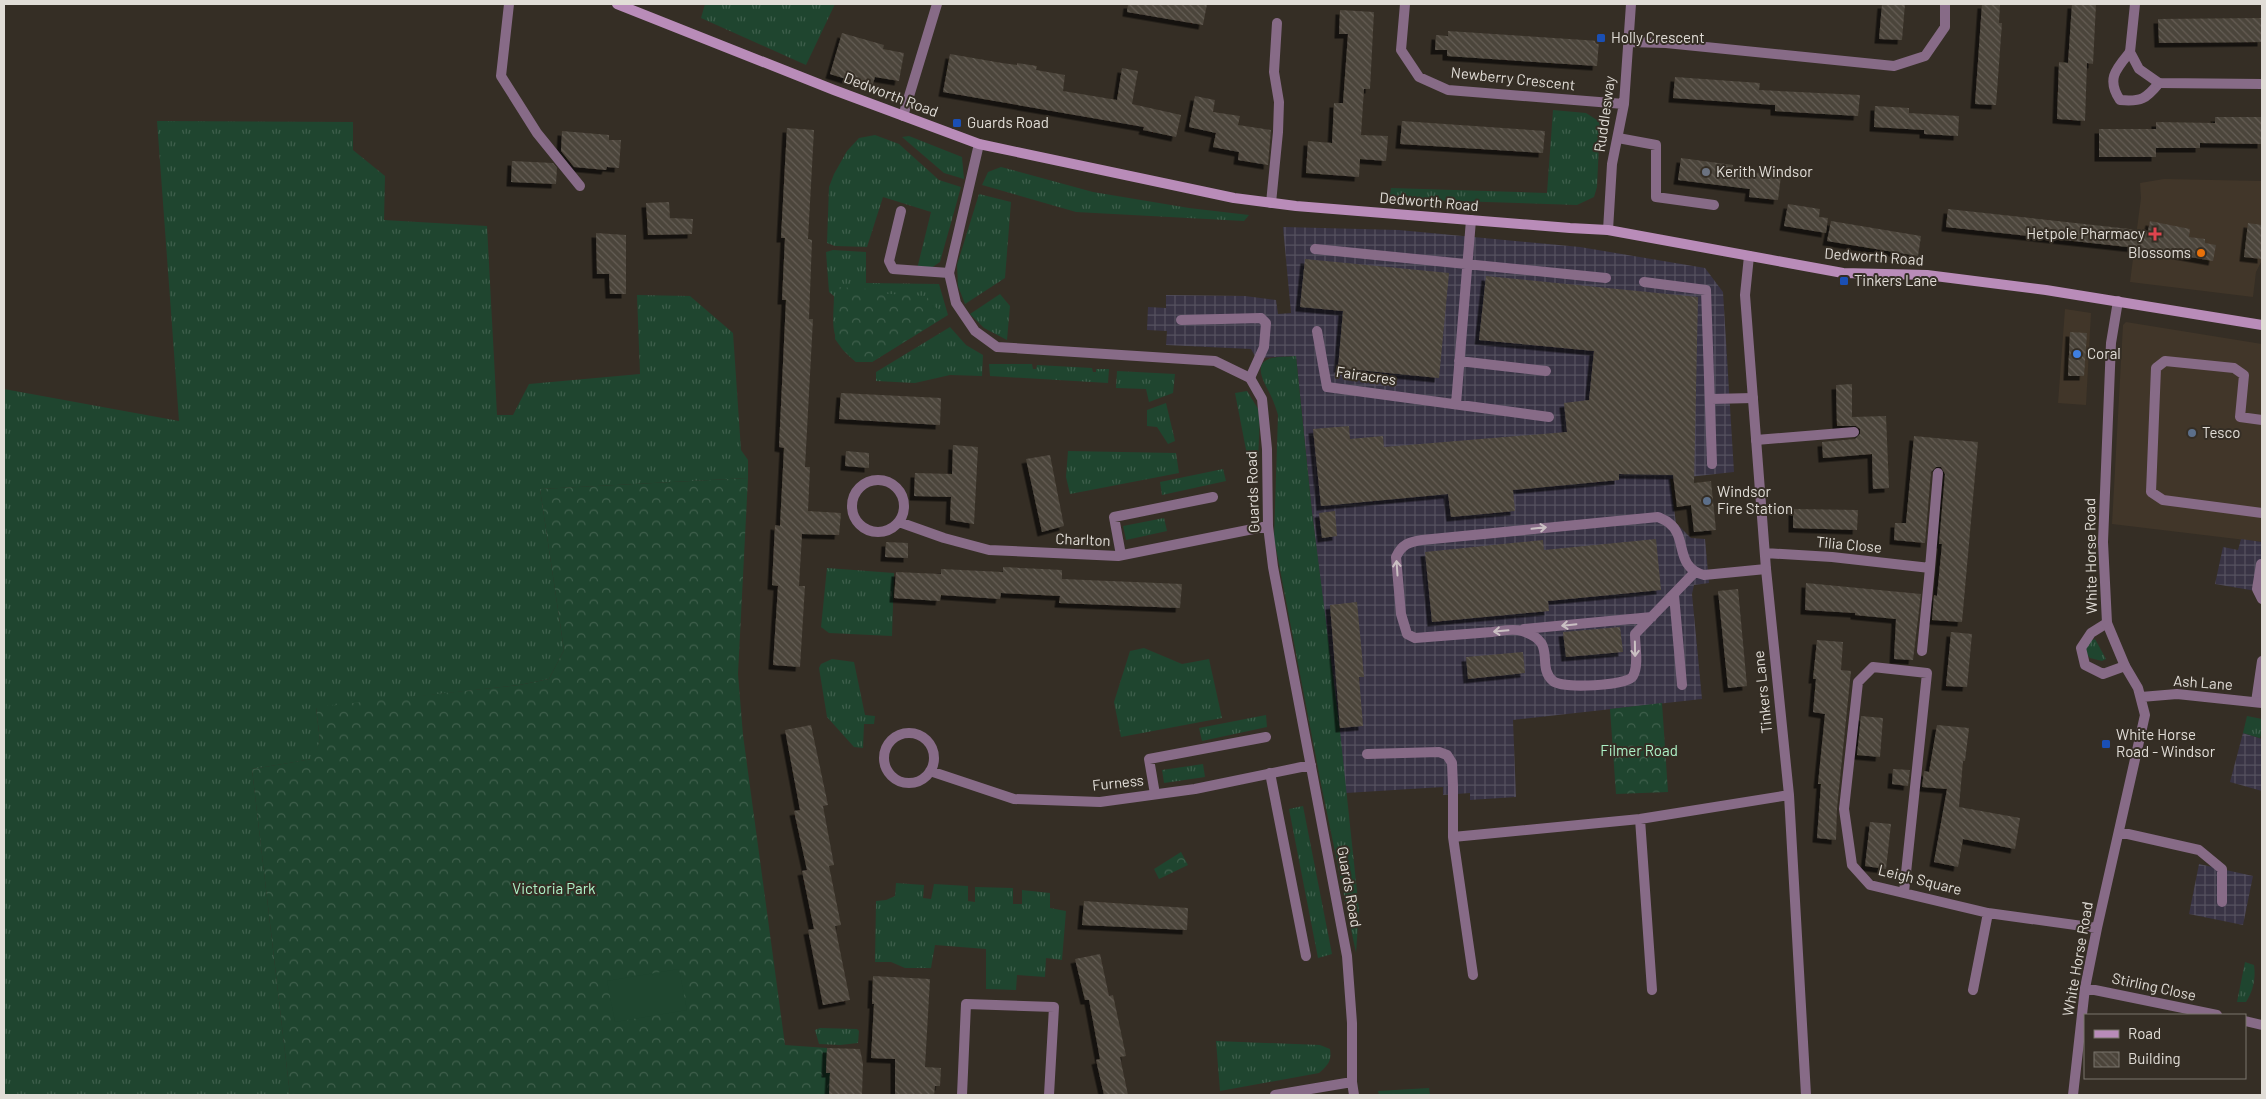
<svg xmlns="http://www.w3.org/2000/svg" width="2266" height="1099" font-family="Barlow,sans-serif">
<defs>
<pattern id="industrial-grid" width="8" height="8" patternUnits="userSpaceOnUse" patternTransform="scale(1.25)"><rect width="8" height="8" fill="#393445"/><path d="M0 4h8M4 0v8" fill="none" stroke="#55515f"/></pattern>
<pattern id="grass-tufts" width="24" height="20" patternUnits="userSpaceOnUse" patternTransform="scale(1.25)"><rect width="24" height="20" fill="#1f452f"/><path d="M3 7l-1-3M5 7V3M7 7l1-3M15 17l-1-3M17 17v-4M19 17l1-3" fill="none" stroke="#3f5f4c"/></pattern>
<pattern id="forest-crowns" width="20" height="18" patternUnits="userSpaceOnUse" patternTransform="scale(1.25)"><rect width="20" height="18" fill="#1f452f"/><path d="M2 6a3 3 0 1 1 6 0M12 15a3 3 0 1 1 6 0" fill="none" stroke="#3f5f4c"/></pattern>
<pattern id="building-back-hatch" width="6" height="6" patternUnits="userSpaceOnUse" patternTransform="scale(1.25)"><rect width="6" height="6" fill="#4b443a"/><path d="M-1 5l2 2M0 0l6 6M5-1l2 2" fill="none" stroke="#655f56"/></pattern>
<filter id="shadow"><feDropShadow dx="-4.5" dy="4.5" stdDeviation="0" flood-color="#0009"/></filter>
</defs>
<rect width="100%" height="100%" fill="#352e25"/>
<path fill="#413629" d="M2164 179 2262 181V260L2256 272 2253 297 2130 282 2141 198 2140 183Z
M2065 309 2091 313 2086 405 2058 403Z
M2126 322 2262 344V542L2112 524 2123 325Z"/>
<path fill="url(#industrial-grid)" d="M1283 227 1399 230 1580 247 1705 268 1723 292 1734 472 1670 479 1676 523 1691 538 1705 539 1709 583 1694 585 1692 594 1702 699 1513 720 1516 797 1470 800V793L1443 795V787L1346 793 1312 512 1296 356 1256 358 1251 349 1166 345 1167 331 1147 330 1148 307 1166 308V295L1245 296 1276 300 1278 314 1291 313Z
M2241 539 2262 542V592L2215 584 2223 547 2238 550Z
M2243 733 2262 739V791L2230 782Z
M2199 864 2253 876 2243 925 2189 914Z"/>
<path fill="url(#grass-tufts)" d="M705 4H835L806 65 701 18Z
M1553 110 1586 113 1600 122 1597 187 1594 197 1577 205 1423 200 1390 195 1391 188 1547 193Z
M157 121 353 122V150L385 176 384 220 487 226 497 415H513L529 384 640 374 637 295 690 296 733 333 741 450 748 460V478L540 489 564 650 549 679 519 685 316 708 320 741 313 759 252 769 290 1095H4V389L179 421Z
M875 135 899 144 939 180 961 187 940 262 931 268 917 269 931 212 883 197 867 247 835 246 827 243 829 187 834 174 847 151 859 138Z
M909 136 962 157 964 179 944 173 902 137Z
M1001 167 1093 192 1189 208 1249 215 1244 221 1076 212 982 185 988 172Z
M979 194 1011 202 1005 278 965 304 958 286 957 265Z
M833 250 866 252V283L939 284 948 315 872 362H856C829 339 833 329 834 296L829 292 826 252Z
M1000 294 1010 306 1007 340 984 328 970 314Z
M950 327 966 345 983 355 982 376 950 375 915 383 876 381V372Z
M1296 356 1312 512 1340 731 1359 910 1356 953 1322 789 1274 538 1278 415C1276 409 1274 402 1271 396 1266 385 1250 363 1272 358 1280 356 1288 357 1296 356Z
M989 364H1032L1033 369H1036L1037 365 1092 368 1093 372H1096V369H1109L1108 383 990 376Z
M1117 371 1175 374 1173 393 1149 402 1146 389 1116 388Z
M1247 391 1260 412 1258 463 1249 465 1235 393Z
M1166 403 1175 441 1168 444 1157 427 1147 426V410Z
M1068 451 1176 453 1179 473 1070 494 1066 477Z
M1223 469 1226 481 1162 495 1160 482Z
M1164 518 1167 531 1126 540 1123 526Z
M827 568 894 573 892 636 829 633 821 627Z
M2095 639 2106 659 2102 661 2090 658 2084 651 2090 641Z
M1144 648 1182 664 1209 659 1222 718 1121 737 1114 702 1130 651Z
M832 659 854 662 865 715 875 716 874 724H864L863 748 854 747 827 717 819 668 821 664Z
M1266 715 1267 727 1202 741 1199 728Z
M2247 716 2262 719V731L2260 738 2243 733Z
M1203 764 1205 777 1164 783 1162 770Z
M1303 806 1332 954 1318 958 1289 809Z
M896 883 924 885 923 898 931 899 934 884 968 886V901L975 902V887L1013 888V904H1022V890L1050 893V908L1066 911 1062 960 1046 958 1045 977 1017 975 1016 990 986 989V949L935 945 931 968H905L891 962H875L876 901 886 900 895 896Z
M2245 962 2254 965C2256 978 2253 992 2246 1002H2237Z
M820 1028 857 1029 859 1031 858 1043 840 1045 819 1044 815 1030Z
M1216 1041 1320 1045 1330 1049C1332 1061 1328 1065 1319 1073L1220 1091Z"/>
<path fill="url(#forest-crowns)" d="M837 287 869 289 874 293 926 296 944 317 872 362H856L843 350 835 339Z
M748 478 738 674 743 735 785 1045 827 1048 826 1073H830L829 1095H290L252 769 312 759 320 741 316 707 519 685 549 679 564 650 540 489Z
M1662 703 1668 792 1616 794 1610 709Z
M1181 852 1188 865 1159 879 1154 869Z
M1429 1088 1430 1095H1379L1378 1091Z"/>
<path fill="#1f452f" d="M679 969 687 1010 615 1022 607 981Z"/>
<path fill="url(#building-back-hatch)" filter="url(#shadow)" d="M1128 4H1207L1203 25 1127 12Z
M1882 4H1905L1902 40 1879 39Z
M1982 4H2000L1999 23H2002L1996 105 1975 104Z
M2072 4H2096L2093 64 2087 63 2085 121 2057 119 2059 62 2068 63Z
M1340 10 1374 12 1370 89H1364L1361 135 1388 136 1386 161 1360 159 1359 177 1306 173 1308 141 1332 143 1334 103H1343L1348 34H1339Z
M2262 18V42L2159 43 2158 19Z
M1448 31 1599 41 1597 66 1447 56V50H1435L1436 35 1448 36Z
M842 33 884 45 883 49 904 53 899 81 875 77 872 87 830 74Z
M950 54 1002 63 1017 65V63L1037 66 1036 70 1065 75 1063 91 1117 100 1122 68 1138 71 1132 104 1181 115 1176 137 1143 130 1144 127 943 92Z
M1675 77 1760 83 1759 90 1860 95 1858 116 1775 111V105L1673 98Z
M1195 96 1215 100 1213 112 1240 116 1238 125 1271 130 1268 165 1238 160 1239 152 1213 147 1216 133 1189 127Z
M1875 106 1909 108V113L1959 116 1958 136 1924 134V130L1874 127Z
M2215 117H2262V144L2200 143V148H2156V157H2099V129H2156V122L2215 123Z
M1402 121 1545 131 1543 153 1400 144Z
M787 128 814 130 808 239 812 240 809 319H813L805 467H810L808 511 841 513 839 535 802 534 799 586H805L800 667 773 665 778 586 772 585 775 525 780 526 784 448 779 447 786 300H782L785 238H781Z
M562 131 609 135V140H621L619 168 607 167 606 170 574 167 561 151Z
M1681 158 1733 165 1732 169 1781 176 1778 200 1749 197 1750 189 1678 180Z
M512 161 553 163 557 168 556 184 511 182Z
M669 202 670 218 693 219 692 234 648 235 646 203Z
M1788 204 1820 209 1819 217 1828 218 1826 233 1784 226Z
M1948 209 2148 231 2150 221 2190 229 2189 237 2205 239V243L2216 245 2213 261 2146 249 1946 227Z
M1831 221 1921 236 1918 256 1827 241Z
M2248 223 2262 225V259L2244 257Z
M596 233 626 235V294H610L609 274H597Z
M1305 259 1449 273 1439 378 1338 368 1343 311 1300 307Z
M1486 276 1698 297 1694 483 1711 481 1716 530 1694 532 1691 505 1677 507 1673 475 1619 474V480L1513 490 1515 511 1451 517 1448 494 1321 506 1313 429 1349 426 1350 439 1383 436 1384 447 1567 432 1564 403 1589 400 1594 351 1479 340Z
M2070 332 2087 333 2084 376H2068Z
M1852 384V417L1886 416 1889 488 1873 489 1872 454 1823 458 1822 442 1855 439 1860 434V429L1856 426H1837L1836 385Z
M841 393 941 398 940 425 839 419Z
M1914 436 1978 442 1962 622 1932 620 1934 595 1937 596 1942 544H1939L1945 474 1941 467H1936L1931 472 1925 543 1894 540 1895 523H1906Z
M953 445 978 447 974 524 950 520 951 497 914 496 915 473 952 474Z
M846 451 869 453V468L845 466Z
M1050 455 1064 526 1042 532 1026 459Z
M1793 509 1858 510 1857 530 1793 528Z
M1335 511 1337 536 1322 538 1319 513Z
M1656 539 1661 590 1548 601 1549 611 1432 622 1425 552 1543 540 1544 550Z
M886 542 908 543V558L885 557Z
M1003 567 1062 570V579L1182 584 1180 608 1059 603 1060 596 1001 593 1000 599 941 595 940 601 894 598 896 572 941 574V569L1003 572Z
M1806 583 1921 594 1913 660 1894 659 1896 619 1855 615V613L1805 610Z
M1738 589 1747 686 1728 688 1718 591Z
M1357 602 1364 677H1359L1363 726 1340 728 1330 605Z
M1620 627 1623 652 1566 657 1563 632Z
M1951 632 1972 634 1967 687 1946 686Z
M1817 640 1843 642 1841 670 1851 671 1837 808 1836 840 1817 838 1821 784H1818L1825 714 1813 712 1816 679H1813Z
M1523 652 1525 673 1468 679 1466 657Z
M1861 716 1883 718 1880 757 1857 755Z
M811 725 828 805 823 806 834 865 829 866 841 925 835 926 850 1000 823 1005 808 930 814 929 802 871 807 870 794 811 800 810 785 730Z
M1937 725 1969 728 1965 761H1963L1959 807 2020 818 2015 849 1963 839 1958 867 1934 862 1947 789 1922 787 1924 771 1929 772Z
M1893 769 1910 770 1908 786 1892 784Z
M1870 822 1891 824 1886 869 1865 866Z
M1084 901 1188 908 1187 930 1082 925Z
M1100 954 1109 996 1113 995 1126 1056 1120 1057 1128 1095H1104L1096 1060 1100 1059 1089 1000H1085L1075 959Z
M873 976 930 979 925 1067 941 1068 940 1086H935L934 1095H895V1059L871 1058 874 1004H872Z
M827 1048 860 1049 863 1064 862 1095H829L830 1073H826Z"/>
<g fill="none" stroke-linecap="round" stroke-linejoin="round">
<path stroke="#876b87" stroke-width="10" d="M509 4 501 76 537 133 580 186
M2130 52C2116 69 2106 79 2120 100 2141 102 2146 99 2159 83
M1618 138 1656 145V197L1714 205
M1271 203 1278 132 1279 102 1274 72 1277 23
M901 211 889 261 893 269 949 273
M1315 249 1606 278
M1644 282 1706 290 1712 464
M1181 320 1261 318 1266 323 1264 347 1250 378
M1317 331 1327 387 1549 417
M1459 361 1546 371
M1711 399 1753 398
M1456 404 1471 220
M2262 420 2240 417 2244 375 2234 368 2165 361 2156 368 2151 492 2163 500 2262 513
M1756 440 1854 432
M1121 555 1114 517 1213 497
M2261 564 2257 589 2262 599
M1695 572 1635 634C1635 646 1639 666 1633 676 1628 686 1562 689 1553 681 1535 665 1559 642 1522 631 1513 628 1501 631 1492 632 1466 634 1441 636 1415 638L1407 634 1401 614 1396 557C1402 544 1409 542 1422 540L1658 517C1662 519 1666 520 1669 523 1688 537 1674 567 1704 575L1766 569
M1674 595 1682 685
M2107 623 2091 633 2081 648 2085 665 2103 674 2125 666
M1524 629 1652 617
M2256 702 2262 661
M1367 754 1439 752 1447 755 1452 763 1453 787
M1270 773 1306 956
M1155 794 1149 759 1266 737
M962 1095 966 1004 1054 1007 1049 1095"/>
<path stroke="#876b87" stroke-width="10" d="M1405 4 1401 50 1419 77 1448 90 1624 104
M2135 4 2130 52 2139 69 2159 83 2262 84
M1628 42 1666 43 1894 66 1925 56 1945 27V4
M903 116 937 4
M979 144 949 273 956 303 975 331 997 347 1215 361 1250 378 1262 399 1267 449 1268 526 1273 567 1347 956 1352 1023V1082L1354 1095
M1608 230 1612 164 1624 104 1631 4
M1749 256 1745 295 1766 569 1789 795 1806 1095
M852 506a26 26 0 1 1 52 0a26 26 0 1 1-52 0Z
M899 522 944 538 989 550 1118 556 1268 526
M1765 553 1832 557 1930 568 1922 651
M1930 568 1938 473
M2141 697 2177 694 2262 703
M884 758a25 25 0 1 1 50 0a25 25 0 1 1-50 0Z
M930 771 1014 799 1100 802 1195 789 1311 765
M1453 787V837L1473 975
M1640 819 1652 990
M2119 832 2199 850 2222 869V902
M1453 837 1640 819 1789 795
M1904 892 1927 673 1873 667 1858 682 1844 809 1852 865 1870 885 1988 913 2097 928
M2085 988 2217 1015
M1973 990 1988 913
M2245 1021 2262 1025
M1275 1095 1352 1082
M2073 1095 2085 988 2097 928 2145 715 2138 688 2125 666 2107 623 2103 542 2111 343 2118 301"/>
<path stroke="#b98cb9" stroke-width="10" d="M617 4 834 90 979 144 1234 198 1296 206 1570 228 1608 230 1843 273 1927 275 2046 290 2262 325"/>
</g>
<defs><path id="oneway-shaft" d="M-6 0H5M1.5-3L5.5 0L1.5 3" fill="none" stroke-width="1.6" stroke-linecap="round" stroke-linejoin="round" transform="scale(1.25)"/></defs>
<g stroke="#cac0c3">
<use href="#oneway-shaft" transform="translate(1539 528) rotate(-6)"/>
<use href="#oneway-shaft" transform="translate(1397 568) rotate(-94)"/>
<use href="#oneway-shaft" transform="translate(1569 625) rotate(174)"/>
<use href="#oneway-shaft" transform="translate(1501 631) rotate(175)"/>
<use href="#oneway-shaft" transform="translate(1635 649) rotate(89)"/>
</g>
<g fill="#1a4fb4" stroke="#352e25" stroke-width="2">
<rect x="1596" y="33" width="10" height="10" rx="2.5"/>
<rect x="952" y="118" width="10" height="10" rx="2.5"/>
<rect x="1839" y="276" width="10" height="10" rx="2.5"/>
<rect x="2101" y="739" width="10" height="10" rx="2.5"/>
</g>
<circle fill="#6b7280" stroke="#352e25" stroke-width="2" cx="1706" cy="172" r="5"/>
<path fill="#e0444e" stroke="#352e25" stroke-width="2" d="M2152.5 226.5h5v5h5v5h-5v5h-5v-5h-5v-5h5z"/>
<circle fill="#e8710a" stroke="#352e25" stroke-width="2" cx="2201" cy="253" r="5"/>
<circle fill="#3f7fe0" stroke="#352e25" stroke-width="2" cx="2077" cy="354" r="5"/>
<g fill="#5c6f8a" stroke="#352e25" stroke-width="2">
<circle cx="2192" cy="433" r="5"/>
<circle cx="1707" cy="501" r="5"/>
</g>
<g text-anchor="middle" stroke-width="4" stroke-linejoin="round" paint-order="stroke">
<g font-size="15" fill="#e1ddd7" stroke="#352e25" text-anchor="start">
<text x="1611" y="43">Holly Crescent</text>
<text x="967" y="128">Guards Road</text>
<text x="1716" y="177">Kerith Windsor</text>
<text x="2145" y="239" text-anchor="end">Hetpole Pharmacy</text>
<text x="2191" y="258" text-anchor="end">Blossoms</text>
<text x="1854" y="286">Tinkers Lane</text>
<text x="2087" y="359">Coral</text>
<text x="2202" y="438">Tesco</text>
<text x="1717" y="497">Windsor<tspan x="1717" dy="17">Fire Station</tspan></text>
<text x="2116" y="740">White Horse<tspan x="2116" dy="17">Road - Windsor</tspan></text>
</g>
<g font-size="15" fill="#e1ddd7" stroke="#352e25">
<text transform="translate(1513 79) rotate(6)" y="5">Newberry Crescent</text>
<text transform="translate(891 95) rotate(21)" y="5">Dedworth Road</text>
<text transform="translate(1605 114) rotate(-82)" y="5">Ruddlesway</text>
<text transform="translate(1429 202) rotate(5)" y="5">Dedworth Road</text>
<text transform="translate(1874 257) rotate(4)" y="5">Dedworth Road</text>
<text transform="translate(1366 376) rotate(8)" y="5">Fairacres</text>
<text transform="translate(1253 492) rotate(-92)" y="5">Guards Road</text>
<text transform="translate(1083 540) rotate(2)" y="5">Charlton</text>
<text transform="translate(1849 545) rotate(5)" y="5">Tilia Close</text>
<text transform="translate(2091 556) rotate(-91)" y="5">White Horse Road</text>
<text transform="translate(2203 683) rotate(4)" y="5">Ash Lane</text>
<text transform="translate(1763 692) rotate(-96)" y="5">Tinkers Lane</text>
<text transform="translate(1118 783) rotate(-6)" y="5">Furness</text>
<text transform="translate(1920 880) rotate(14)" y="5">Leigh Square</text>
<text transform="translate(1349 887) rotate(80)" y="5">Guards Road</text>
<text transform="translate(2078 959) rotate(-80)" y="5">White Horse Road</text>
<text transform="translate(2154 987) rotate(12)" y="5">Stirling Close</text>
</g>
<g font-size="15" fill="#aef2c7" stroke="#352e25">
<text x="1639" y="756">Filmer Road</text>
<text x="554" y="894">Victoria Park</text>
</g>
</g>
<rect width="2266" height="1099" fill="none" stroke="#e1ddd7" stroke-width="10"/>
<rect x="2084" y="1014" width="162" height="65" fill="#352e25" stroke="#7a746c"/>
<rect x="2094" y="1030" width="25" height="8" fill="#b98cb9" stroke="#7a746c"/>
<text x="2128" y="1039" font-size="15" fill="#e1ddd7">Road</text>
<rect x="2094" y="1052" width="25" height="15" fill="url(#building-back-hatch)" stroke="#7a746c"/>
<text x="2128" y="1064" font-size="15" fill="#e1ddd7">Building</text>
</svg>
